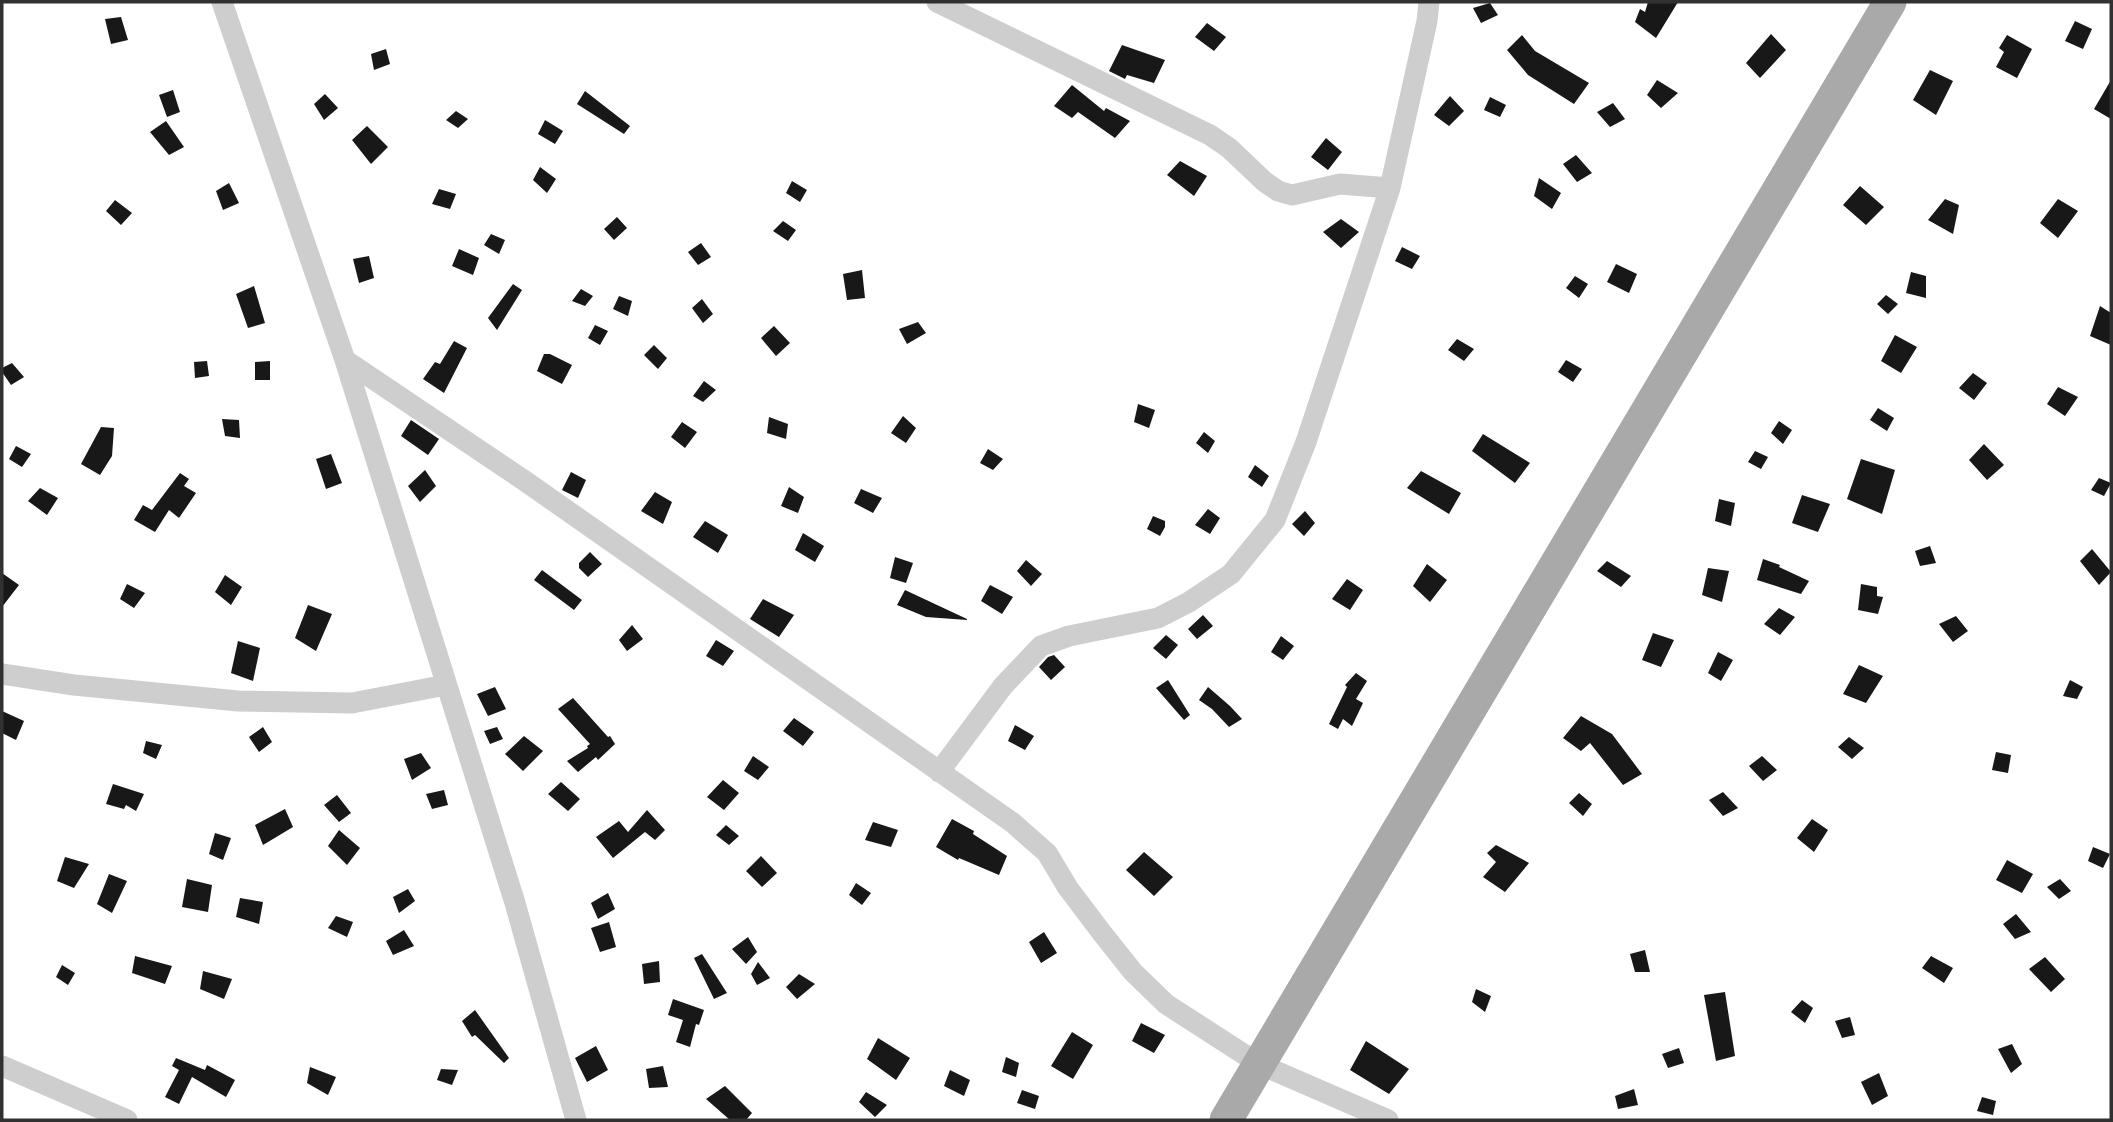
<svg xmlns="http://www.w3.org/2000/svg" width="2113" height="1122" font-family="'Asap Condensed',sans-serif">
<rect width="100%" height="100%" fill="#fff"/>
<path fill="#181818" d="M1648 2H1678L1656 38 1635 22 1640 9 1645 12Z
M1490 3 1498 15 1481 23 1473 8Z
M121 17 128 40 111 44 105 19Z
M2075 21 2092 29 2083 49 2065 41Z
M1207 23 1226 37 1214 51 1195 37Z
M1771 34 1786 50 1760 78 1746 63Z
M1522 35 1535 51 1589 83 1574 104 1528 75 1507 50Z
M2007 35 2032 49 2017 78 1996 67 2004 52 1999 48Z
M1122 45 1165 60 1154 83 1127 75 1125 79 1109 71Z
M386 49 390 64 374 70 371 54Z
M1930 70 1953 81 1936 115 1913 100Z
M1657 80 1678 93 1661 108 1647 95Z
M2111 80V119L2094 109Z
M1072 85 1104 111 1106 108 1130 121 1115 138 1078 112 1072 118 1054 106Z
M173 90 180 112 167 117 159 95Z
M585 91 630 126 624 134 577 104Z
M325 94 338 108 324 120 314 104Z
M1450 96 1464 111 1449 126 1434 115Z
M1490 97 1506 105 1500 117 1484 110Z
M1613 103 1625 119 1610 127 1597 112Z
M456 111 468 119 458 128 446 120Z
M545 120 563 131 555 144 538 134Z
M166 121 184 147 169 155 150 132Z
M367 126 388 147 371 164 352 140Z
M1326 138 1342 152 1328 170 1311 157Z
M1576 155 1592 173 1577 182 1563 164Z
M1180 161 1207 176 1194 196 1167 175Z
M540 167 556 179 547 193 533 180Z
M1539 178 1561 193 1552 209 1534 196Z
M792 181 807 190 800 202 786 193Z
M229 183 239 203 223 210 216 191Z
M1860 186 1884 207 1866 225 1843 205Z
M439 189 456 194 450 209 432 204Z
M1945 199 1959 205 1953 234 1928 220Z
M2058 199 2078 211 2058 238 2040 223Z
M115 200 132 213 121 225 106 211Z
M617 217 627 228 614 240 604 229Z
M1341 219 1359 232 1341 248 1323 232Z
M783 221 796 230 788 241 773 231Z
M491 234 505 240 499 254 484 245Z
M701 243 711 257 698 265 688 252Z
M1402 247 1420 256 1412 269 1395 261Z
M459 249 479 258 473 275 452 266Z
M369 256 374 278 359 283 353 259Z
M1616 264 1637 274 1629 293 1607 282Z
M862 270 865 298 847 300 843 274Z
M1911 272 1926 276V298L1906 293Z
M1575 276 1588 284 1579 298 1566 288Z
M513 284 522 290 497 330 488 318Z
M254 286 265 323 248 328 236 294Z
M581 289 593 296 585 306 572 301Z
M1886 295 1898 304 1888 314 1877 304Z
M619 296 632 301 628 316 613 309Z
M702 299 713 314 703 323 692 308Z
M2100 306 2111 313V345L2090 336Z
M918 322 926 333 907 344 899 329Z
M595 325 608 331 600 345 588 338Z
M774 326 790 343 776 356 761 338Z
M1895 335 1917 347 1901 373 1881 361Z
M1457 339 1474 349 1464 361 1448 350Z
M454 341 467 348 444 393 423 379 435 362 440 364Z
M654 345 667 358 658 369 644 355Z
M544 354H550L572 365 562 384 537 371Z
M1566 360 1582 369 1573 382 1558 372Z
M207 361 209 376 195 378 194 362Z
M270 361V380H255V362Z
M12 363 24 377 11 385 2 372V368Z
M1973 373 1987 383 1974 400 1959 388Z
M704 381 716 390 703 402 693 396Z
M2058 387 2078 397 2065 416 2047 404Z
M1138 404 1155 410 1149 428 1134 422Z
M1878 408 1894 418 1887 431 1870 420Z
M903 416 916 428 906 443 891 433Z
M769 417 788 424 786 439 767 433Z
M222 419 239 420 240 438 225 436Z
M411 420 439 439 428 455 401 436Z
M1779 421 1792 430 1783 444 1771 433Z
M682 422 697 432 685 448 671 437Z
M101 427 114 428 112 456 100 475 81 464Z
M1204 432 1215 441 1208 453 1196 443Z
M1483 434 1530 463 1515 483 1472 451Z
M1984 444 2004 465 1987 480 1969 460Z
M16 446 31 454 22 467 9 459Z
M988 449 1003 459 993 470 980 463Z
M1755 451 1768 457 1761 469 1748 462Z
M331 454 342 483 326 489 316 459Z
M1861 459 1895 470 1882 514 1847 499Z
M1255 465 1269 476 1262 487 1248 477Z
M425 470 436 486 420 502 408 486Z
M1421 471 1461 493 1449 514 1407 488Z
M571 472 586 480 578 498 562 490Z
M180 473 189 479 184 486 196 493 179 518 169 510 155 532 134 520 143 505 152 510Z
M2099 478 2111 483 2104 496 2091 490Z
M789 487 804 497 798 513 781 506Z
M40 488 58 498 47 515 28 501Z
M861 489 882 498 873 513 854 503Z
M655 492 672 502 663 524 641 511Z
M1802 495 1830 504 1818 532 1792 523Z
M1719 499 1735 503 1731 526 1715 521Z
M1208 509 1220 518 1210 534 1195 525Z
M1305 511 1315 523 1304 536 1292 524Z
M1153 516 1165 521V527L1160 536 1147 529Z
M705 521 728 535 718 553 693 537Z
M803 533 824 546 815 562 795 550Z
M1930 546 1936 563 1920 566 1915 551Z
M2092 549 2111 572 2099 585 2080 561Z
M590 552 602 564 588 577 579 568V563Z
M895 557 913 563 906 583 890 578Z
M1763 559 1780 565 1779 567 1809 581 1801 594 1757 580Z
M1026 560 1042 574 1031 586 1017 571Z
M1607 561 1631 576 1621 587 1597 571Z
M1427 564 1447 580 1430 602 1413 586Z
M1708 568 1729 571 1722 602 1702 595Z
M542 570 582 600 574 610 534 580Z
M2 573 19 585 2 607Z
M225 575 242 587 231 605 215 592Z
M1347 579 1363 590 1350 610 1332 599Z
M127 584 145 593 134 608 120 599Z
M1861 584 1877 587V596L1883 597 1878 614 1858 610Z
M990 585 1013 597 1002 614 981 601Z
M905 590 967 619V620L926 617 897 605Z
M763 599 794 615 779 637 750 619Z
M308 605 332 614 316 651 295 638Z
M1779 608 1795 617 1780 635 1764 624Z
M1203 615 1213 626 1197 639 1188 629Z
M1956 616 1968 631 1953 642 1939 624Z
M632 625 643 639 627 651 619 640Z
M1653 633 1674 640 1661 667 1642 660Z
M1166 635 1178 645 1166 659 1153 648Z
M1281 636 1294 646 1283 660 1271 652Z
M716 640 734 651 723 666 706 656Z
M238 641 260 648 253 681 231 673Z
M1718 652 1733 660 1721 681 1708 673Z
M1054 655 1065 667 1051 680 1039 667 1048 657Z
M1859 665 1883 676 1866 703 1843 694Z
M1356 673 1367 681 1356 699 1363 703 1352 726 1343 719 1338 729 1329 724 1347 687 1345 685Z
M1168 680 1190 715 1184 720 1156 688Z
M2070 680 2083 687 2077 699 2063 696Z
M495 687 506 709 488 716 477 694Z
M1208 687 1230 706 1242 719 1229 727 1212 709 1199 700Z
M573 698 608 737 610 736 615 744 598 760 596 757 578 772 567 761 588 748 587 746 590 744 558 709Z
M2 711 24 721 16 740 2 733Z
M1581 716 1612 734 1642 774 1623 785 1590 743 1581 751 1563 738Z
M794 718 814 732 803 746 783 731Z
M1015 725 1034 736 1025 750 1008 741Z
M263 727 272 742 259 752 249 737Z
M497 727 503 739 490 744 484 731Z
M524 736 543 751 523 771 505 754Z
M1849 737 1864 748 1852 759 1838 747Z
M146 741 162 745 156 759 143 753Z
M1996 752 2011 755 2008 773 1992 770Z
M421 753 431 768 412 780 404 759Z
M753 756 769 767 758 780 744 771Z
M1762 756 1777 770 1763 781 1749 766Z
M723 780 739 793 724 810 707 797Z
M561 782 580 799 568 811 548 794Z
M113 784 144 794 136 811 126 805 124 809 106 804Z
M444 790 448 805 432 809 426 794Z
M1723 792 1738 808 1723 816 1709 800Z
M1579 793 1592 804 1583 816 1569 803Z
M337 795 351 813 339 822 324 805Z
M285 809 293 827 263 845 255 825Z
M647 810 665 830 655 840 645 832 613 858 596 837 619 821 628 832Z
M952 819 974 831 973 834 1007 856 999 875 959 858 958 860 936 847Z
M1812 819 1828 830 1814 852 1797 838Z
M873 822 898 830 891 847 865 840Z
M726 825 739 836 729 845 716 835Z
M339 830 360 848 347 865 328 846Z
M215 833 231 838 223 860 209 854Z
M1496 845 1529 863 1505 892 1483 877 1496 862 1487 853Z
M2093 847 2110 854 2103 868 2088 861Z
M1144 852 1173 877 1154 896 1126 870Z
M761 856 777 873 762 887 746 871Z
M65 857 89 864 74 888 57 881Z
M2007 860 2033 874 2022 893 1996 880Z
M109 874 127 881 112 913 97 904Z
M187 879 212 885 208 912 182 907Z
M2060 879 2071 891 2059 899 2047 887Z
M856 883 871 893 862 905 849 895Z
M408 889 415 901 399 913 393 897Z
M608 893 615 909 598 919 591 903Z
M240 898 263 902 259 924 236 917Z
M2016 914 2031 932 2015 939 2003 924Z
M336 916 353 922 347 937 328 928Z
M609 922 616 947 600 952 591 928Z
M404 930 414 946 393 955 386 941Z
M1044 932 1057 953 1041 963 1029 942Z
M748 937 757 952 746 964 732 949Z
M1645 950 1650 972H1635L1630 954Z
M702 954 727 993 714 999 694 958Z
M135 956 172 966 165 984 132 973Z
M1931 956 1953 968 1944 983 1922 968Z
M2045 957 2065 979 2051 992 2029 969Z
M659 961 660 982 644 984 642 964Z
M758 962 770 978 757 985 751 974Z
M62 965 75 973 68 985 56 977Z
M203 971 232 979 224 999 200 989Z
M799 974 815 984 797 999 786 987Z
M1476 989 1491 996 1485 1012 1472 1002Z
M1725 992 1735 1056 1716 1061 1704 995Z
M673 999 704 1010 699 1025 696 1024 690 1047 676 1042 683 1020 668 1015Z
M1802 1000 1813 1008 1805 1023 1791 1012Z
M475 1010 509 1058 504 1063 475 1035 472 1037 462 1021Z
M1850 1017 1855 1035 1842 1038 1835 1021Z
M1141 1023 1165 1035 1154 1053 1132 1041Z
M1072 1032 1093 1045 1073 1079 1051 1066Z
M878 1038 910 1058 896 1080 867 1059Z
M1366 1041 1409 1069 1389 1094 1350 1070Z
M2012 1044 2022 1064 2011 1073 1998 1049Z
M596 1046 608 1070 587 1082 575 1058Z
M1679 1048 1684 1063 1668 1068 1662 1054Z
M1006 1057 1019 1063 1016 1077 1002 1072Z
M176 1058 205 1070 207 1065 235 1080 226 1097 192 1077 179 1104 165 1097 179 1070 172 1066Z
M663 1066 668 1087 649 1088 646 1069Z
M310 1067 336 1077 328 1095 307 1083Z
M441 1069 458 1070 452 1085 437 1080Z
M950 1070 970 1080 964 1096 944 1086Z
M1879 1073 1888 1096 1872 1105 1861 1082Z
M725 1086 752 1113 746 1120H730L706 1099Z
M1634 1089 1638 1105 1618 1109 1615 1096Z
M1022 1090 1039 1096 1035 1109 1017 1103Z
M866 1092 887 1105 875 1117 859 1102Z
M1982 1097 1996 1101 1993 1115 1977 1111Z"/>
<g fill="none" stroke-linecap="round" stroke-linejoin="round">
<path stroke="#cecece" stroke-width="21" d="M222 2 345 360 515 903 576 1120
M937 2 1210 135 1229 148 1265 182 1278 191 1292 195 1340 184 1390 188
M345 360 525 481 1013 823 1047 853 1068 888 1102 933 1133 972 1166 1004 1259 1064 1388 1120
M2 674 74 685 238 701 352 703 446 685
M939 772 1003 686 1041 646 1069 636 1158 618 1189 602 1231 574 1275 520 1306 442 1390 188 1427 21 1429 2
M2 1066 127 1120"/>
<path stroke="#a9a9a9" stroke-width="33" d="M1226 1120 1890 2"/>
</g>
<rect width="2113" height="1122" fill="none" stroke="#313131" stroke-width="7"/>
</svg>
